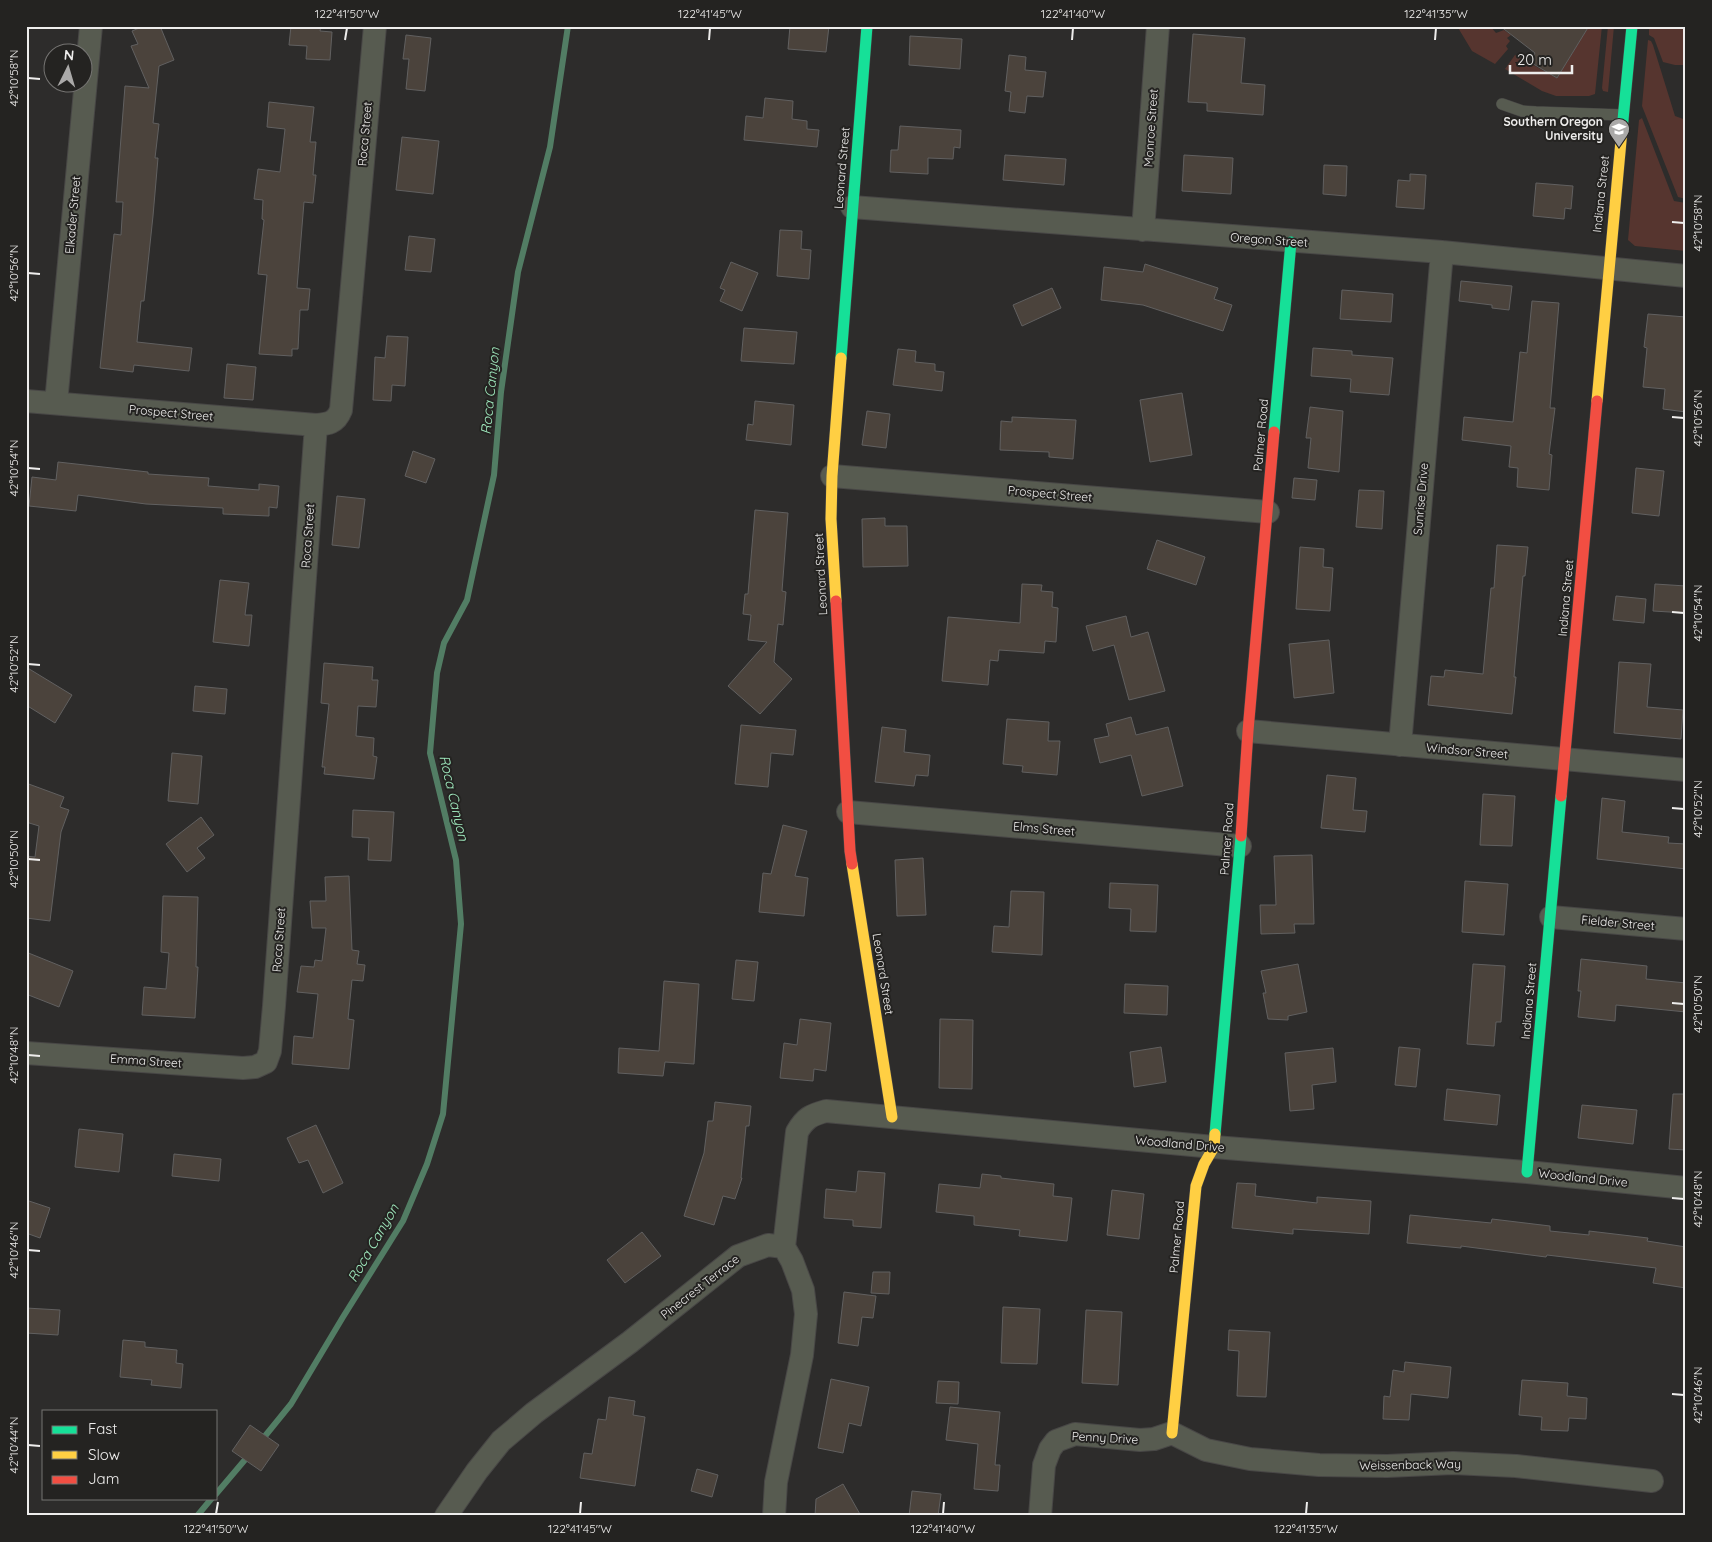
<svg xmlns="http://www.w3.org/2000/svg" width="1712" height="1542" font-family="Quicksand,sans-serif">
<rect width="100%" height="100%" fill="#2d2c2b"/>
<path fill="#56352f" d="M1457 26H1490L1496 33 1504 30 1511 35 1507 38 1510 41 1506 46 1508 49 1495 64 1472 51Z
M1589 26H1602L1595 94 1589 96H1556L1542 91 1505 69 1515 55 1557 78Z
M1608 26H1614L1608 92 1603 91 1602 88Z
M1649 26H1686V65H1675L1663 62 1654 38 1649 35Z
M1648 40 1651 41 1653 45 1675 116 1686 120V179L1684 195 1686 196V199L1678 197 1642 106Z
M1642 118 1674 201 1686 203V251L1635 246 1628 240 1639 120Z"/>
<g fill="none" stroke-linecap="round" stroke-linejoin="round">
<path stroke="#527d64" stroke-width="6" d="M261 1441 291 1404 343 1317 403 1221 427 1164 443 1114 461 924 456 860 430 753 437 673 444 643 467 600 494 475 501 392 518 272 550 147 568 26
M216 1494 249 1455
M197 1516 212 1498"/>
</g>
<path fill="#4b433c" stroke="#616060" d="M144 26H160L174 60 159 66 153 123 159 124 155 158H158L153 216 144 301H141L137 342 192 348 189 371 134 365 133 372 100 368 114 234 121 235 123 202H116L125 86 149 88 131 46 138 44 132 31Z
M291 26H321L320 31 332 32 330 60 306 59 307 46 289 45Z
M790 26H829L826 52 788 49Z
M1500 26H1589L1557 78 1530 62 1535 53Z
M1193 34 1245 38 1241 83 1265 85 1263 115 1207 111V103L1188 102Z
M406 35 431 38 425 91 406 89 409 59H403Z
M910 36 962 39 960 69 909 65Z
M1009 55 1026 57 1025 70 1046 72 1043 97 1027 96 1025 113 1009 111 1011 92 1005 91Z
M765 98 793 101 792 119 807 121V129L819 130 817 147 744 140 746 116 763 118Z
M269 102 314 107 310 142H316L313 175H316L313 203 304 202 297 288 310 289 308 310H300L298 349H292V356L259 354 267 275 258 274 264 220 262 219 263 200 254 199 258 169 280 172 285 129 267 127Z
M900 126 961 130 960 148 954 147 953 159 928 158V174L890 172 891 150H898Z
M402 137 439 141 433 194 396 190Z
M1005 155 1066 159 1064 185 1003 180Z
M1184 155 1233 158 1231 194 1182 191Z
M1324 165 1347 166 1346 196 1323 194Z
M1410 174 1426 175 1424 209 1396 207 1398 180 1410 181Z
M1536 183 1573 186 1571 209 1565 208 1564 219 1533 216Z
M780 230 802 231 801 249 811 250 809 279 777 276Z
M409 236 435 239 431 272 405 270Z
M731 262 758 273 742 311 720 301 725 290 720 288Z
M1145 264 1218 288 1214 299 1232 305 1223 331 1143 305 1101 300 1104 267 1143 272Z
M1461 281 1512 286 1509 310 1492 308V305L1459 301Z
M1052 288 1061 308 1022 326 1013 305Z
M1342 290 1393 294 1391 322 1340 319Z
M1532 301 1559 303 1550 408H1555L1549 454 1552 455 1549 490 1517 487 1518 468 1509 467 1511 446 1462 440 1464 417 1513 422 1520 352 1527 353Z
M1648 314 1686 317V412L1663 409 1665 389 1643 387 1647 348 1644 347Z
M744 328 797 332 794 364 741 361Z
M387 336 408 337 405 386 392 385 391 401 373 400 375 357 385 358Z
M1313 348 1352 351V355L1393 358 1389 395 1350 392 1351 379 1311 376Z
M898 349 916 351 915 362 935 364V371L944 372 942 391 893 385Z
M227 364 256 367 253 400 224 398Z
M1182 393 1192 455 1150 462 1140 400Z
M755 401 794 405 791 445 746 440 748 424 753 425Z
M1310 407 1343 411 1339 472 1308 468 1311 438H1306Z
M867 411 890 414 886 448 862 445Z
M1012 417 1076 420 1073 459 1049 457V452L1000 450 1001 421 1012 422Z
M413 451 435 459 426 483 405 476Z
M58 462 148 472V474L209 478 208 486 259 490V484L279 486 277 508 269 507V516L223 514V508L146 504 78 495 76 511 29 506 32 477 56 480Z
M1636 468 1664 471 1659 516 1632 513Z
M1294 478 1317 480 1315 500 1292 498Z
M1359 490 1384 491 1382 529 1356 527Z
M337 496 365 499 359 548 332 545Z
M755 510 788 513 782 591 786 592 783 625 778 624 774 662 792 679 760 714 728 686 767 642 748 640 751 615 743 614 745 594H748Z
M885 518V526H907L908 566 863 567 862 519Z
M1157 540 1205 557 1196 585 1147 569Z
M1497 545 1528 547 1525 576H1523L1514 677H1516L1512 714 1428 705 1431 676 1444 677 1445 670 1483 674 1491 588H1494Z
M1300 547 1324 549 1323 567 1333 568 1330 611 1296 609Z
M220 580 249 583 245 615H252L249 646 213 642Z
M1022 584 1042 585 1041 591 1053 592 1052 607 1058 608 1056 642 1045 641 1044 653 999 650 998 661 990 660 988 685 942 681 948 617 1020 623Z
M1655 584 1686 586V613L1653 611Z
M1616 596 1646 599 1644 623 1613 620Z
M1126 616 1131 637 1148 632 1165 691 1129 700 1114 645 1093 651 1086 626Z
M1329 640 1334 693 1294 698 1289 644Z
M1619 662 1651 664 1647 707 1683 710 1681 739 1614 733Z
M324 663 373 667 372 680H378L376 707 358 706 356 736 374 738 373 756 377 757 374 779 324 774 325 767H322L329 704 321 703Z
M26 667 72 695 55 723 26 705Z
M195 686 227 689 225 714 193 711Z
M1131 717 1136 735 1168 727 1183 786 1142 796 1131 755 1100 763 1094 739 1109 736 1106 724Z
M1007 719 1049 722 1048 741H1060L1057 775 1022 772 1023 766 1003 764Z
M741 725 796 730 793 755 771 753 768 787 735 784Z
M882 727 906 730 904 752 930 755 928 776 916 775 914 786 875 782Z
M172 753 202 756 198 804 168 801Z
M1327 775 1356 778 1353 810 1367 811 1365 832 1321 828Z
M26 783 64 797 60 807 69 810 61 832 50 921 26 918V856L35 857 39 826 26 822Z
M1483 794 1515 796 1512 846 1480 845Z
M1602 798 1625 801 1622 832 1669 837 1668 843 1686 844V869L1597 859Z
M353 810 394 812 391 861 368 860 369 838 352 837Z
M201 817 214 835 197 848 205 858 187 872 166 844Z
M783 825 807 831 795 876 808 878 804 916 759 912 763 873 771 874Z
M1312 855 1314 924H1294L1295 933 1261 934 1260 905H1276L1274 856Z
M923 858 926 915 897 916 895 860Z
M349 876 352 950 359 951 357 964 365 965 363 981 352 980 348 1019 354 1020 349 1069 292 1064 294 1036 313 1038 318 994 297 992 301 966 314 967 315 960 322 961 326 928H312L310 901H326L325 877Z
M1465 881 1508 884 1504 935 1462 932Z
M1110 883 1158 885 1156 932 1130 931 1131 909 1109 908Z
M1011 891 1044 892 1042 955 992 952 994 926 1009 927Z
M163 896 198 897 196 967H198L195 1018 142 1015 144 987 166 989 169 953 161 952Z
M26 952 73 971 59 1007 26 994Z
M1581 959 1647 966 1646 979 1686 983V1012L1616 1005 1615 1021 1578 1017 1581 991H1578Z
M736 960 758 962 754 1001 732 999Z
M1298 964 1307 1012 1288 1016V1020L1268 1019 1263 993H1266L1261 971Z
M1473 964 1505 966 1501 1022H1496L1494 1046 1467 1044Z
M664 981 699 984 694 1064 665 1062 663 1076 618 1073 619 1048 659 1051Z
M1125 984 1168 986 1167 1015 1124 1013Z
M800 1019 831 1023 826 1071 814 1069 813 1081 780 1078 784 1043 797 1045Z
M940 1019 973 1020 972 1089 939 1088Z
M1161 1047 1166 1082 1134 1087 1130 1052Z
M1399 1047 1420 1049 1416 1087 1395 1085Z
M1333 1048 1336 1082 1312 1085 1314 1109 1290 1111 1285 1053Z
M1447 1089 1500 1095 1497 1125 1444 1120Z
M1673 1094H1686V1150L1669 1149Z
M715 1102 751 1106 749 1126H746L741 1178H742L735 1199 723 1196 714 1225 684 1216 704 1153 708 1121H713Z
M1582 1105 1637 1110 1633 1144 1578 1138Z
M316 1125 343 1183 323 1193 308 1160 299 1163 287 1138Z
M79 1129 123 1134 119 1172 75 1167Z
M174 1154 221 1159 219 1181 172 1176Z
M858 1171 885 1173 881 1228 853 1226V1220L824 1218 826 1189 856 1192Z
M982 1174 1001 1176V1178L1054 1184 1053 1196 1072 1198 1067 1241 1019 1236 1020 1230 974 1225V1216L936 1212 939 1184 980 1188Z
M1237 1183 1256 1184 1255 1196 1317 1203V1197L1371 1201 1369 1234 1293 1229V1234L1232 1228Z
M1112 1190 1144 1194 1139 1239 1107 1235Z
M26 1200 50 1208 40 1238 26 1233Z
M1410 1215 1491 1223 1492 1219 1550 1226V1231L1589 1235V1231L1648 1238 1647 1241 1686 1247V1288L1653 1283 1656 1268 1547 1255 1546 1257 1461 1246V1248L1407 1243Z
M642 1232 661 1256 625 1283 607 1260Z
M873 1272H890L889 1294 871 1293Z
M844 1292 876 1296 873 1318 862 1317 858 1346 838 1343Z
M1003 1307 1040 1309 1037 1364 1001 1363Z
M26 1308 60 1310 58 1335 26 1333Z
M1086 1310 1122 1312 1118 1385 1082 1383Z
M1229 1330 1270 1332 1266 1397 1237 1396 1239 1351 1228 1350Z
M123 1340 145 1342V1347L177 1350 176 1363 183 1364 181 1388 151 1385 152 1380 120 1377Z
M1405 1362 1451 1367 1448 1398 1411 1394 1409 1420 1383 1419 1384 1396 1390 1397 1393 1370 1404 1372Z
M831 1379 869 1387 861 1426 849 1423 843 1453 818 1448Z
M1522 1380 1568 1383 1567 1396 1587 1398 1586 1419 1569 1418 1568 1431 1541 1430 1542 1417 1519 1415Z
M938 1381 959 1382 958 1404 936 1403Z
M609 1397 635 1401 633 1415 645 1417 635 1486 580 1478 584 1453 592 1454 598 1419 606 1420Z
M950 1407 1000 1412 995 1465H1000L998 1491 974 1489 978 1444 946 1440Z
M250 1425 279 1445 261 1471 232 1451Z
M697 1469 718 1475 712 1497 691 1491Z
M843 1484 861 1516H815L816 1499Z
M912 1491 941 1494 938 1516H909Z"/>
<g fill="none" stroke-linecap="round" stroke-linejoin="round">
<g stroke="#484746" stroke-width="12">
<path id="lane" d="M1502 104 1522 111 1536 112 1623 115"/>
</g>
<g stroke="#484746" stroke-width="24">
<path id="street" d="M852 207 1442 252 1686 276
M1143 230 1158 26
M26 401 316 425C328 424 336 423 341 410L375 26
M56 403 91 26
M832 476 1268 512
M1248 731 1686 770
M1400 745 1442 252
M848 812 1240 846
M1551 917 1686 929
M26 1053 243 1068 255 1067 266 1062 270 1051 274 1006 316 425
M784 1247 797 1132C805 1118 811 1115 826 1111L1214 1147 1527 1172 1686 1188
M446 1516 477 1471 501 1441 534 1413 630 1342 738 1256 768 1245 784 1247 792 1261 803 1290 806 1314 802 1355 776 1482 774 1516
M1040 1516 1044 1465 1050 1449 1056 1441 1075 1434 1140 1440 1154 1439 1172 1433 1206 1450 1250 1459 1319 1465 1387 1466 1453 1463 1516 1466 1652 1481"/>
</g>
<g stroke="#484746" stroke-width="12">
<path id="fast" d="M1622 130 1632 26
M841 358 867 26
M1274 432 1291 242
M1215 1134 1241 836
M1527 1172 1561 796"/>
</g>
<g stroke="#484746" stroke-width="12">
<path id="slow" d="M1597 401 1622 130
M836 601 831 519 832 476 841 358
M852 864 892 1117
M1172 1433 1196 1186 1204 1164 1214 1147 1215 1134"/>
</g>
<g stroke="#484746" stroke-width="12">
<path id="jam" d="M836 601 850 851 852 864
M1561 796 1597 401
M1241 836 1248 731 1274 432"/>
</g>
<use href="#lane" stroke="#575b50" stroke-width="11"/>
<use href="#street" stroke="#575b50" stroke-width="22"/>
<use href="#fast" stroke="#16e098" stroke-width="11"/>
<use href="#slow" stroke="#ffcf43" stroke-width="11"/>
<use href="#jam" stroke="#f24e42" stroke-width="11"/>
</g>
<path fill="none" stroke="#eeedec" stroke-width="2" d="M345 40 347 28M709 40 710 28M1072 40 1073 28M1435 40 1436 28M28 78 40 79M1672 222 1684 223M28 273 40 274M1672 417 1684 418M28 468 40 469M1672 612 1684 613M28 664 40 665M1672 808 1684 809M28 859 40 860M1672 1003 1684 1004M28 1055 40 1056M1672 1198 1684 1199M28 1250 40 1251M1672 1394 1684 1395M28 1445 40 1446M216 1514 218 1502M580 1514 581 1502M943 1514 944 1502M1306 1514 1307 1502"/>
<defs>
<g id="university-pin" transform="scale(1.125)"><path d="M0 17L-7.5 6A9.5 9.5 0 1 1 7.5 6Z" fill="#aaa9a8" stroke="#242321"/><path d="M0-5L7-2L0 1L-7-2ZM-4 1L0 2.5L4 1V4Q0 6-4 4Z" fill="#fff"/></g>
</defs>
<g fill-rule="evenodd">
<use href="#university-pin" x="1619" y="129"/>
</g>
<g text-anchor="middle" stroke-width="4" stroke-linejoin="round" paint-order="stroke">
<g font-size="12" font-weight="bold" fill="#eeedec" stroke="#242321" text-anchor="end">
<text x="1603" y="126">Southern Oregon<tspan x="1603" dy="14">University</tspan></text>
</g>
<g font-size="12" fill="#eeedec" stroke="#242321">
<text transform="translate(1151 128) rotate(-86)" y="4">Monroe Street</text>
<text transform="translate(365 134) rotate(-85)" y="4">Roca Street</text>
<text transform="translate(842 168) rotate(-85)" y="4">Leonard Street</text>
<text transform="translate(1601 194) rotate(-84)" y="4">Indiana Street</text>
<text transform="translate(73 215) rotate(-85)" y="4">Elkader Street</text>
<text transform="translate(1269 240) rotate(4)" y="4">Oregon Street</text>
<text transform="translate(171 413) rotate(5)" y="4">Prospect Street</text>
<text transform="translate(1261 435) rotate(-85)" y="4">Palmer Road</text>
<text transform="translate(1050 494) rotate(5)" y="4">Prospect Street</text>
<text transform="translate(1421 499) rotate(-85)" y="4">Sunrise Drive</text>
<text transform="translate(308 536) rotate(-86)" y="4">Roca Street</text>
<text transform="translate(821 574) rotate(-93)" y="4">Leonard Street</text>
<text transform="translate(1566 598) rotate(-85)" y="4">Indiana Street</text>
<text transform="translate(1467 751) rotate(5)" y="4">Windsor Street</text>
<text transform="translate(1044 829) rotate(5)" y="4">Elms Street</text>
<text transform="translate(1227 839) rotate(-86)" y="4">Palmer Road</text>
<text transform="translate(1618 923) rotate(5)" y="4">Fielder Street</text>
<text transform="translate(279 940) rotate(-86)" y="4">Roca Street</text>
<text transform="translate(883 974) rotate(81)" y="4">Leonard Street</text>
<text transform="translate(1529 1001) rotate(-85)" y="4">Indiana Street</text>
<text transform="translate(146 1061) rotate(4)" y="4">Emma Street</text>
<text transform="translate(1180 1144) rotate(5)" y="4">Woodland Drive</text>
<text transform="translate(1583 1178) rotate(6)" y="4">Woodland Drive</text>
<text transform="translate(1177 1237) rotate(-85)" y="4">Palmer Road</text>
<text transform="translate(700 1287) rotate(-38)" y="4">Pinecrest Terrace</text>
<text transform="translate(1105 1438) rotate(3)" y="4">Penny Drive</text>
<text transform="translate(1410 1465) rotate(-1)" y="4">Weissenback Way</text>
</g>
<g font-size="14" font-style="italic" fill="#a1ecc0" stroke="#242321">
<text transform="translate(490 391) rotate(-84)" y="5">Roca Canyon</text>
<text transform="translate(454 798) rotate(77)" y="5">Roca Canyon</text>
<text transform="translate(373 1243) rotate(-60)" y="5">Roca Canyon</text>
</g>
</g>
<rect width="1712" height="1542" fill="none" stroke="#242321" stroke-width="55"/>
<rect x="42" y="1410" width="175" height="90" fill="#242321" stroke="#757472"/>
<rect x="52" y="1426" width="25" height="8" fill="#16e098" stroke="#757472"/>
<text x="88" y="1434" font-size="15" fill="#eeedec">Fast</text>
<rect x="52" y="1451" width="25" height="8" fill="#ffcf43" stroke="#757472"/>
<text x="88" y="1460" font-size="15" fill="#eeedec">Slow</text>
<rect x="52" y="1476" width="25" height="8" fill="#f24e42" stroke="#757472"/>
<text x="88" y="1484" font-size="15" fill="#eeedec">Jam</text>
<g transform="translate(68 68) rotate(5)"><circle r="24" fill="#242321" stroke="#757472"/>
<path d="M0-4L9 19L0 12L-9 19Z" fill="#aaa9a8"/>
<text y="-8" font-size="14" font-weight="bold" text-anchor="middle" fill="#eeedec">N</text>
</g>
<path d="M1510 65v8h62v-8" fill="none" stroke="#eeedec" stroke-width="2.5"/>
<text x="1517" y="65" font-size="15" fill="#eeedec" stroke="#242321" stroke-width="4" paint-order="stroke">20 m</text>
<rect x="28" y="28" width="1656" height="1486" fill="none" stroke="#eeedec" stroke-width="2"/>
<g font-size="12" text-anchor="middle" fill="#eeedec">
<text x="347" y="18">122°41'50"W</text>
<text x="710" y="18">122°41'45"W</text>
<text x="1073" y="18">122°41'40"W</text>
<text x="1436" y="18">122°41'35"W</text>
<text transform="translate(14 78) rotate(-90)" y="4">42°10'58"N</text>
<text transform="translate(1698 223) rotate(-90)" y="4">42°10'58"N</text>
<text transform="translate(14 273) rotate(-90)" y="4">42°10'56"N</text>
<text transform="translate(1698 418) rotate(-90)" y="4">42°10'56"N</text>
<text transform="translate(14 468) rotate(-90)" y="4">42°10'54"N</text>
<text transform="translate(1698 613) rotate(-90)" y="4">42°10'54"N</text>
<text transform="translate(14 664) rotate(-90)" y="4">42°10'52"N</text>
<text transform="translate(1698 809) rotate(-90)" y="4">42°10'52"N</text>
<text transform="translate(14 859) rotate(-90)" y="4">42°10'50"N</text>
<text transform="translate(1698 1004) rotate(-90)" y="4">42°10'50"N</text>
<text transform="translate(14 1055) rotate(-90)" y="4">42°10'48"N</text>
<text transform="translate(1698 1199) rotate(-90)" y="4">42°10'48"N</text>
<text transform="translate(14 1250) rotate(-90)" y="4">42°10'46"N</text>
<text transform="translate(1698 1395) rotate(-90)" y="4">42°10'46"N</text>
<text transform="translate(14 1445) rotate(-90)" y="4">42°10'44"N</text>
<text x="216" y="1533">122°41'50"W</text>
<text x="580" y="1533">122°41'45"W</text>
<text x="943" y="1533">122°41'40"W</text>
<text x="1306" y="1533">122°41'35"W</text>
</g>
</svg>
